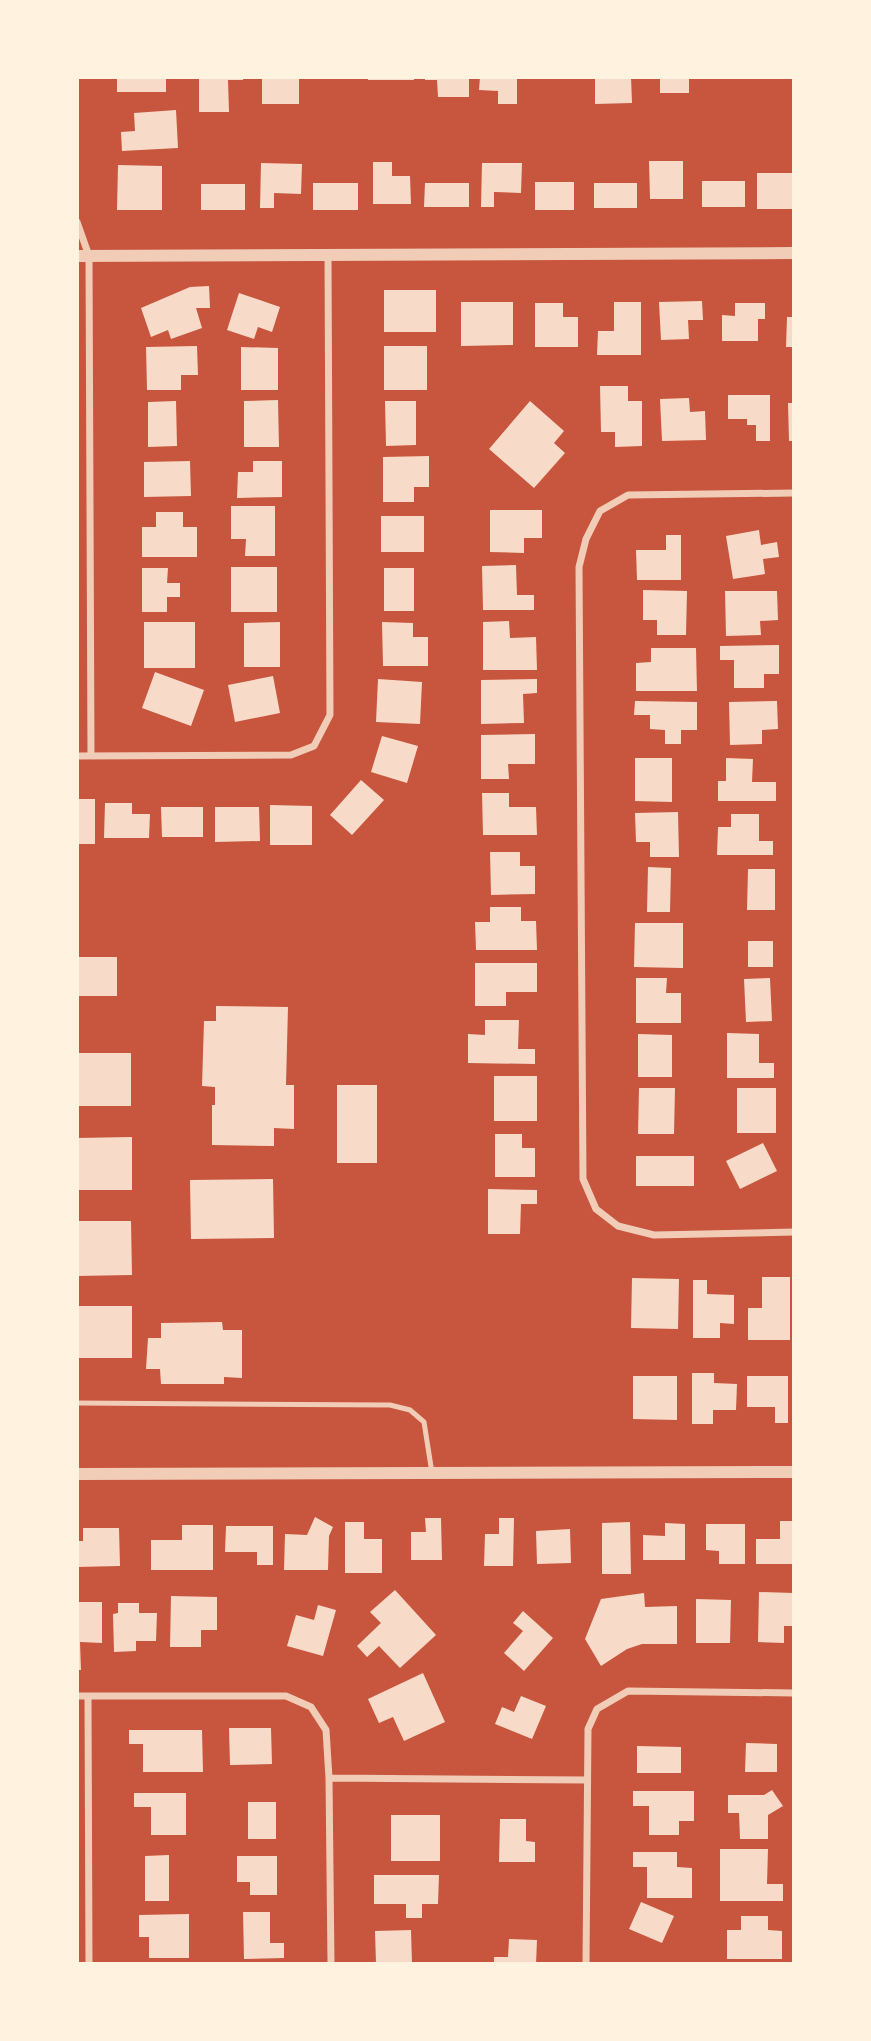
<svg xmlns="http://www.w3.org/2000/svg" width="871" height="2041" font-family="Ubuntu,sans-serif">
<rect width="100%" height="100%" fill="#c8553d"/>
<path fill="#f7dbc8" d="M117 77H166V92H117Z
M199 77H243V80H228L229 112H199Z
M262 77H299V104H262Z
M368 77H414V80H368Z
M425 77H469V97H438L437 80H425Z
M480 77H517V104H498V91L479 90Z
M595 77H631L632 103 595 104Z
M660 77H689V93H660Z
M176 110 178 148 122 151 121 132 135 131 134 113Z
M649 161H683V199H650Z
M373 162H392V176H410L411 204H373Z
M261 163 302 164 301 194 274 193V208H260Z
M482 163H522L521 193 494 192V207H481Z
M118 165 162 166V210H117Z
M757 173H794V209H757Z
M702 181H745V207H702Z
M535 182H574V210H535Z
M313 183H358V210H313Z
M425 183H469V207H424Z
M594 183H637V208H594Z
M201 184H245V210H201Z
M209 286 210 308H196L202 328 171 339 168 330 151 337 141 308 190 287Z
M384 290H436V332H384Z
M239 293 280 307 272 332 258 327 254 339 227 330Z
M702 301 703 320H688L689 339 661 340 659 302Z
M461 302H513V345L461 346Z
M614 302H641V355H597L598 331H614Z
M535 303H563V317H578V347H535Z
M735 303H765V319H758V341H722V315L735 316Z
M787 317H794V347H786Z
M197 346 198 375H181V390H147L146 347Z
M384 346H427V390H384Z
M241 347 278 348V390H241Z
M600 386H628V401H642V446L615 447V432H601Z
M728 395H770V441H756V425H747V419H728Z
M689 398 690 412 705 411 706 440 662 441 660 399Z
M278 400 279 447H244V401Z
M176 401 177 446 148 447V402Z
M385 401H416V445L386 446Z
M530 401 564 431 554 443 565 453 534 488 489 449Z
M788 403H794V441H789Z
M429 456V487H414V502H383V457Z
M190 461 191 496 144 497V462Z
M253 461H282V497L237 498 238 472H253Z
M231 506H275V556H245L246 539H231Z
M490 510H542V538H524V553L490 552Z
M156 512H183V527H197V557H142V527H156Z
M381 516H424V552H381Z
M759 530 761 545 777 542 779 557 763 559 765 574 733 579 726 536Z
M666 535H681V580H637L636 550H666Z
M516 565 517 595H534V610H483L482 566Z
M231 567H277V612H231Z
M142 568H168L167 583H180V597H167V612H142Z
M384 568H414V611H384Z
M643 590 687 591 686 635H657V620H643Z
M725 591H777L778 620 760 621 761 635 726 636Z
M509 621 510 638 536 637 537 670H483V622Z
M144 622H195V668H144Z
M280 622V667H244V623Z
M382 622 413 623V637H428V666H383Z
M779 645V674H764V688H734V660H720V646Z
M651 648H696L697 691H636V663L651 662Z
M155 672 204 690 191 726 142 708Z
M273 676 280 713 235 722 228 685Z
M378 679 422 682 420 724 376 722Z
M537 679V693L523 694 524 723 481 724V680Z
M635 701 697 702V730H681V744H665V730L650 729V715H634Z
M777 701 778 729 762 730V744L730 745 729 702Z
M535 734V764H508L509 779H481V735Z
M382 736 418 746 407 783 371 772Z
M635 758H672V802L635 801Z
M726 758 753 759 752 782H776V801H718V781H726Z
M361 780 384 800 352 835 330 815Z
M482 793H509V807H536L537 835H483Z
M77 799H95V844H77Z
M105 803H132V814H150L149 838H104Z
M270 805 312 806V845H270Z
M161 807H203V837H162Z
M215 807H259L260 841 215 842Z
M678 812 679 857H650V842H636L635 813Z
M731 814H759V841H773V855H717L718 827H731Z
M490 852H520V866H535V894L491 895Z
M648 867 671 868 670 912H647Z
M748 869H775V910H747Z
M490 907H521V921H536L537 950H476L475 922H490Z
M635 923H683V968L634 967Z
M748 941H773V967H748Z
M77 957H117V996H77Z
M475 963H537V992H506V1006H475Z
M636 978H667L666 993H681V1023H636Z
M770 978 772 1021 746 1022 744 979Z
M216 1006 288 1007 286 1085H294V1129L274 1128V1146L212 1145V1105H215V1087L202 1086 204 1021H216Z
M485 1020H519L518 1049H535V1064L468 1063V1034L485 1035Z
M727 1033 759 1034V1063H774V1078H727Z
M638 1034 672 1035V1077H638Z
M77 1053H131V1106H77Z
M494 1076H537V1121H494Z
M337 1085H377V1163H337Z
M639 1088H675L674 1134H638Z
M737 1088H776V1133H737Z
M495 1134H522V1148H535V1177H495Z
M132 1137V1190H77V1138Z
M763 1143 777 1171 740 1189 726 1161Z
M636 1156H694V1186H636Z
M273 1179 274 1238 191 1239 190 1180Z
M488 1189 537 1190V1204H521L520 1234H488Z
M77 1221H131L132 1275 77 1276Z
M762 1277H790V1340H748V1308H762Z
M632 1278 679 1279 678 1329 631 1328Z
M693 1280H707V1294L734 1295V1324L720 1323V1338H693Z
M77 1306H132V1358H77Z
M222 1322 223 1330H242V1378L224 1377V1384H161L160 1369H146L148 1338H161V1323Z
M692 1373H714V1383L737 1384 736 1410H713V1424H692Z
M633 1376H677V1420L633 1419Z
M747 1376H788V1423H775V1407H747Z
M315 1517 333 1527 329 1536 328 1570H284L285 1534 307 1535Z
M425 1518H441L442 1560H411V1532H426Z
M499 1518H514L513 1566H484L485 1534H499Z
M780 1521H794V1564H756V1539H780Z
M345 1522H364V1539H382V1573H345Z
M630 1522 631 1574H602V1523Z
M665 1523 685 1524V1560H643V1535L665 1536Z
M706 1524H745V1564H719V1551L706 1550Z
M182 1525H213V1570H151V1540H182Z
M226 1526H273V1565H257V1552H225Z
M83 1528H119L120 1566 77 1567V1541H83Z
M570 1529 571 1563 537 1564 536 1531Z
M395 1590 436 1635 400 1668 379 1646 367 1657 357 1646 381 1623 370 1612Z
M759 1592 794 1593V1626H784V1643L758 1642Z
M644 1593 645 1607 677 1606V1644H642L627 1649 601 1666 585 1639 601 1599Z
M171 1596 217 1597V1630H201V1647H170Z
M696 1599 731 1600 730 1643H696Z
M77 1602H102V1643L80 1642 81 1670H77Z
M118 1603H139V1613H157L156 1641H136V1651L114 1652 113 1614 118 1613Z
M318 1605 336 1610 323 1656 287 1646 296 1615 314 1620Z
M523 1611 553 1638 524 1671 504 1653 523 1631 513 1623Z
M423 1673 445 1722 404 1741 393 1717 379 1723 368 1699Z
M521 1696 546 1706 532 1739 495 1724 502 1707 514 1712Z
M229 1728H271L272 1764 230 1765Z
M129 1730H202L203 1772H143V1744H129Z
M746 1743 777 1744V1772H745Z
M637 1746 681 1747V1773H637Z
M772 1790 783 1806 768 1815V1839H740L739 1813H728V1795H764Z
M633 1791H694V1821H679V1835H649V1806H633Z
M134 1793H186V1835H151V1807H134Z
M248 1802H276V1839H248Z
M391 1815H440V1861H391Z
M500 1819H526V1841L535 1842V1862H499Z
M720 1849H768L767 1884H783V1901H720Z
M633 1852H677V1867L692 1868V1898H647V1867H633Z
M169 1855V1901H145V1856Z
M237 1856H277V1895H250V1882H237Z
M374 1875H439L438 1904H422V1918H406V1904H374Z
M641 1902 674 1916 662 1943 629 1929Z
M243 1912H270V1943H284V1958L244 1959Z
M189 1914V1958H149V1937H139V1915Z
M741 1916H768V1930L782 1931V1959H727V1930H741Z
M411 1930 412 1964H376L375 1931Z
M509 1939 537 1940 536 1964H494V1957H508Z"/>
<g fill="none" stroke-linecap="round" stroke-linejoin="round">
<path stroke="#f1ccb7" stroke-width="5" d="M77 1403 390 1405 410 1410 424 1422 432 1473"/>
<path stroke="#f1ccb7" stroke-width="7" d="M77 222 89 256 91 756
M794 493 628 495 600 511 586 539 579 567 583 1179 596 1209 618 1226 654 1235 794 1232
M77 756 291 755 314 746 330 715 328 255
M77 1696H286L311 1707 326 1730 329 1778 331 1964
M88 1696 89 1964
M329 1778 587 1780
M586 1964 588 1729 597 1709 628 1691 794 1693"/>
<path stroke="#f1ccb7" stroke-width="12" d="M77 256 794 253
M77 1474 794 1472"/>
</g>
<rect width="871" height="2041" fill="none" stroke="#fff3e0" stroke-width="158"/>
</svg>
